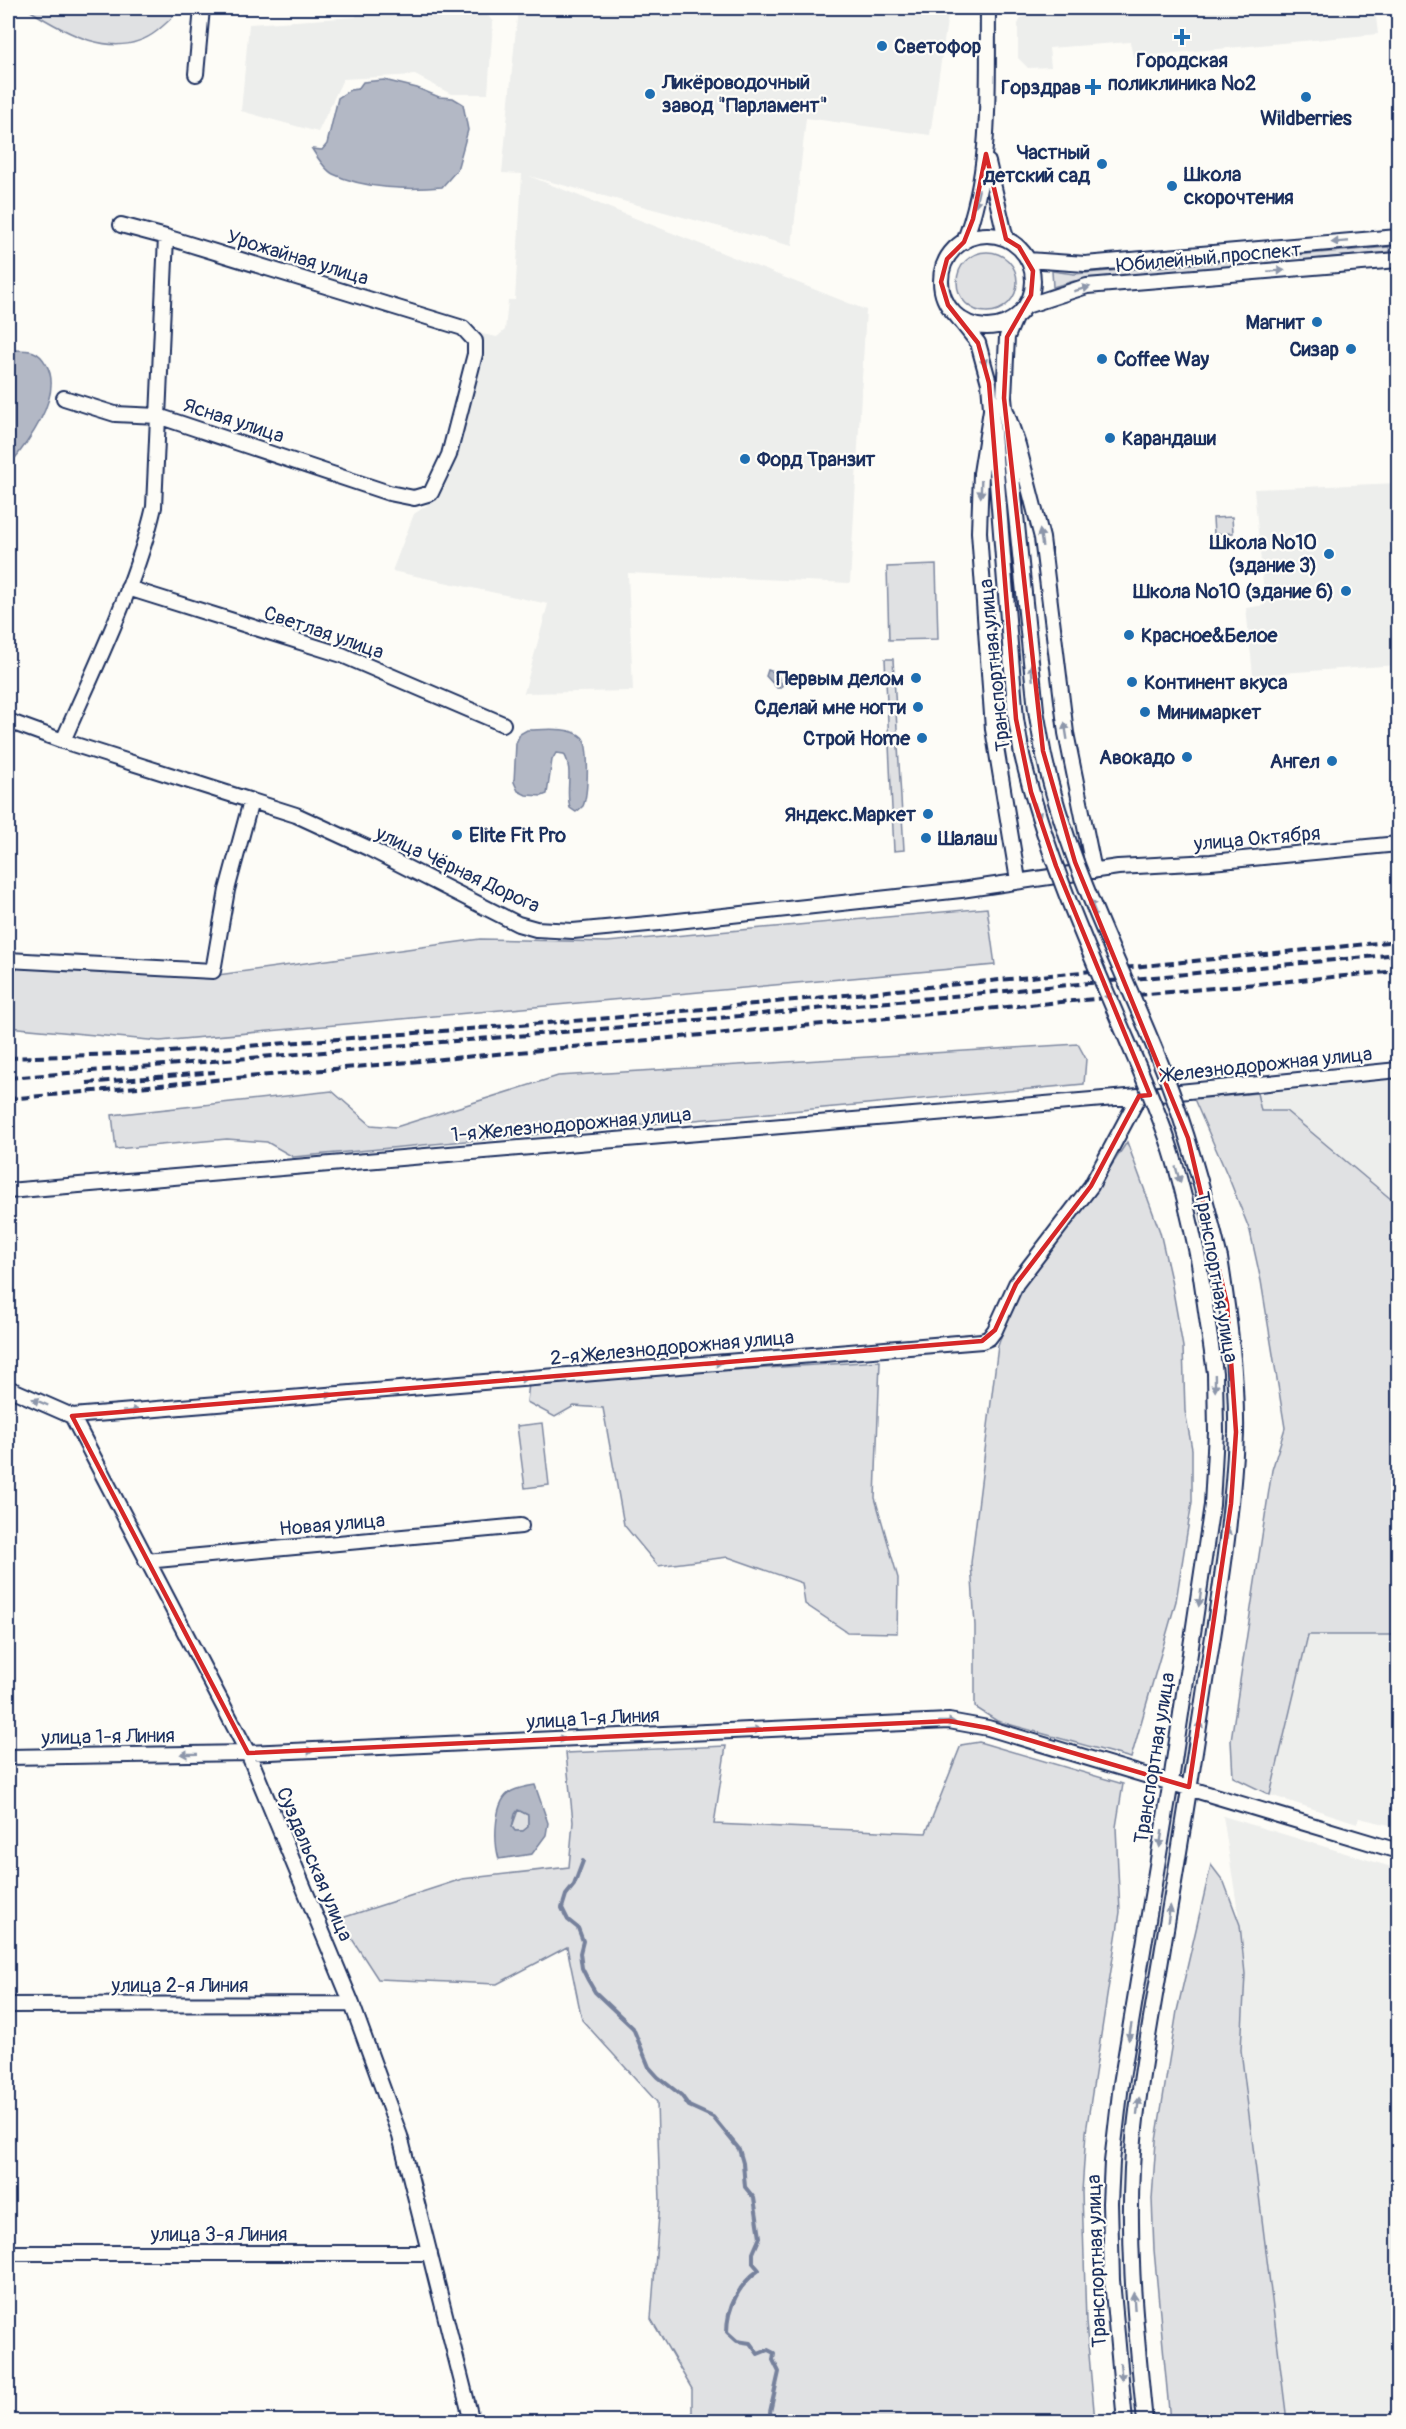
<svg xmlns="http://www.w3.org/2000/svg" width="1406" height="2429" font-family="Pangolin,sans-serif">
<rect width="100%" height="100%" fill="#fdfcf7"/>
<filter id="ink" filterUnits="userSpaceOnUse"><feTurbulence type="fractalNoise" baseFrequency=".0167" numOctaves="2"/><feDisplacementMap in="SourceGraphic" scale="12" xChannelSelector="R" yChannelSelector="G"/><feConvolveMatrix kernelMatrix="1 2 1 2 8 2 1 2 1" color-interpolation-filters="sRGB"/></filter>
<g filter="url(#ink)">
<path fill="#edeeec" d="M358 8H482L493 22 488 94H451L415 75 343 79 318 132 241 111 249 24 356 17Z
M518 8H949L930 135 806 118 792 246 529 176 866 310 850 583 628 573 633 691 524 693 548 604 392 571 414 514 439 497 453 459 484 354 482 334 497 337 505 330 508 300H515L522 174 502 173Z
M1043 8H1375L1378 34 1133 57 1130 42 1049 48 1051 67 1028 68 1018 58V24L1021 18Z
M1391 8H1398V33L1393 34Z
M1398 483V665L1253 675 1246 608 1265 605 1254 489Z
M1398 1077V1205L1286 1111H1261L1257 1093Z
M1308 1635H1398V1827L1359 1818 1357 1823 1270 1795Z
M1223 1816 1398 1869V2421H1287L1241 2050 1245 1974 1240 1925Z"/>
<path fill="#e0e1e3" stroke="#7e88a0" stroke-width="1.5" d="M26 8H179C174 18 166 23 157 31 116 63 63 32 26 8Z
M1389 247 1390 252 1074 281 1053 287 1052 271 1074 274Z
M957 282a30 30 0 1 1 60 0a30 30 0 1 1-60 0Z
M1232 517 1233 533 1214 534 1213 518Z
M936 565 938 639 889 640 887 567Z
M885 659H893L904 850 894 851Z
M987 908 995 965 160 1041 8 1027V967L218 975 480 939 607 942Z
M1078 1044 1086 1059 1084 1084 293 1157 267 1142 227 1139 116 1149 112 1115 332 1091 371 1125 396 1127 558 1076Z
M1257 1093 1261 1111H1286L1398 1205V1635H1308L1270 1795 1233 1777 1231 1740 1272 1470 1285 1428 1261 1281 1250 1231 1230 1181 1194 1099Z
M1127 1142 1160 1232 1171 1280 1183 1347 1185 1411 1192 1449V1502L1176 1601 1131 1758 997 1721 975 1707V1626L971 1563 998 1346 1014 1299 1098 1186Z
M880 1361 875 1498 898 1578 897 1633 847 1632 805 1604 802 1583 728 1557 658 1566 624 1525 603 1408 574 1406 555 1417 527 1402 529 1383Z
M542 1423 549 1485 525 1488 517 1426Z
M979 1742 1123 1784 1116 1827 1120 1912 1086 2132 1082 2192 1086 2322 1095 2421H692V2389L651 2319 660 2202 657 2102 582 2020 567 1947 497 1984 378 1979 339 1919 462 1879 569 1867 573 1822 566 1753 726 1746 714 1824 926 1833 961 1745Z
M518 1810 528 1815V1827L523 1831H515L512 1827Z
M1211 1865 1224 1882 1240 1925 1245 1974 1241 2050 1287 2421H1170L1154 2250 1152 2199 1156 2141 1177 2011Z"/>
<path fill="#b3b8c5" stroke="#76819c" stroke-width="1.5" fill-rule="evenodd" d="M384 80 417 88 439 97 453 98 463 104 468 130 457 170 442 187C409 190 364 189 333 174 325 170 317 157 312 149L322 150 327 144 338 98 350 90 358 89 363 82Z
M15 350C30 350 38 350 46 364 65 395 27 444 8 467V353Z
M768 670 777 673 782 685 781 688H777L766 676Z
M527 730C542 730 570 726 582 737 590 745 588 795 583 806 581 808 579 810 576 812L570 808C565 790 574 770 564 754L556 753 552 760 547 794 542 796 526 795 518 791 514 782 516 743 520 734Z
M535 1785 548 1823 546 1835 532 1854 499 1859C494 1842 493 1800 512 1791 518 1788 528 1786 535 1785ZM518 1810 528 1815V1827L523 1831H515L512 1827 515 1814Z"/>
<g fill="none" stroke-linecap="round" stroke-linejoin="round">
<path stroke="#76819c" stroke-width="4" d="M583 1861 574 1885 566 1895 562 1908 568 1920 578 1928 583 1941 580 1953 582 1968 588 1980 595 1992 633 2028 649 2067 658 2077 681 2095 689 2106 713 2117 739 2149 743 2163 745 2187 754 2198 760 2237 753 2253V2263L759 2270C739 2284 727 2308 727 2332L737 2341 750 2343 758 2354 768 2350 774 2353 773 2360 779 2372 770 2412 773 2422"/>
<g stroke="#1b2f5e" stroke-width="18">
<path id="minor" d="M196 74 202 8
M988 162 1006 239
M941 281a46 46 0 1 1 92 0a46 46 0 1 1-92 0Z
M964 242C993 167 987 86 988 8
M1028 260 1085 264 1398 237
M1026 306 1087 286 1398 260
M955 314 978 343 989 383 1016 719 1022 755
M1015 318 1007 337 1004 398 1036 710 1043 751
M64 398 115 414 158 416 389 493 414 498 431 493 449 455 475 354V341L463 328 166 237 121 225
M1005 408 1018 445 1042 538 1066 733 1094 871
M991 410 981 473 979 532 993 729 1018 880
M128 588 342 655 503 724
M8 721 63 741 296 815 368 848 518 924 536 929 573 931 659 923 961 890 1118 867 1211 862 1398 844
M63 741C95 667 136 585 154 507L166 237
M8 960 213 971 227 890 251 801
M8 1191 1139 1096 1398 1070
M8 1388 72 1416 248 1753 352 2004 400 2136 472 2422
M72 1416 982 1341 989 1338 995 1330 1016 1284 1091 1186 1139 1096
M146 1561 521 1526
M8 1757 248 1753 949 1721 988 1728 1398 1851
M8 2005 352 2004
M8 2253H430
M1125 2422 1112 2280 1110 2203 1112 2162 1121 2084 1171 1781 1212 1505 1216 1432 1215 1373 1199 1263
M1145 2422C1135 2324 1125 2226 1135 2128 1142 2063 1155 1999 1165 1935 1181 1844 1195 1753 1209 1662 1221 1586 1233 1510 1236 1434 1237 1375 1229 1316 1220 1258"/>
</g>
<use href="#minor" stroke="#fdfcf7" stroke-width="14"/>
<path stroke="#1b2f5e" stroke-width="4" stroke-dasharray="9 4.5" stroke-linecap="butt" d="M8 1058 169 1052 611 1018 1398 941
M8 1078 612 1028 1398 954
M87 1083 215 1072
M8 1099 1398 971"/>
<g stroke="#1b2f5e" stroke-width="18" stroke-linecap="butt">
<path id="minor-bridge" d="M1043 751C1067 865 1123 967 1165 1074 1188 1134 1205 1195 1220 1258
M1022 755C1043 844 1079 928 1115 1012 1134 1057 1155 1101 1170 1147 1182 1185 1191 1224 1199 1263"/>
</g>
<use href="#minor-bridge" stroke="#fdfcf7" stroke-width="14"/>
</g>
<defs><path id="oneway-solid" d="M-6-.8H1V-3.2L6.5 0L1 3.2V.8H-6Z" transform="scale(1.5)"/></defs>
<g fill="#8c96aa">
<use href="#oneway-solid" transform="translate(977 198) rotate(102)"/>
<use href="#oneway-solid" transform="translate(1340 242) rotate(175)"/>
<use href="#oneway-solid" transform="translate(1276 271) rotate(-5)"/>
<use href="#oneway-solid" transform="translate(1082 289) rotate(-15)"/>
<use href="#oneway-solid" transform="translate(983 358) rotate(73)"/>
<use href="#oneway-solid" transform="translate(981 489) rotate(92)"/>
<use href="#oneway-solid" transform="translate(1041 538) rotate(-99)"/>
<use href="#oneway-solid" transform="translate(1032 672) rotate(-95)"/>
<use href="#oneway-solid" transform="translate(1066 731) rotate(-99)"/>
<use href="#oneway-solid" transform="translate(1037 811) rotate(72)"/>
<use href="#oneway-solid" transform="translate(1093 907) rotate(-112)"/>
<use href="#oneway-solid" transform="translate(1107 993) rotate(67)"/>
<use href="#oneway-solid" transform="translate(1178 1175) rotate(74)"/>
<use href="#oneway-solid" transform="translate(714 1363) rotate(-5)"/>
<use href="#oneway-solid" transform="translate(519 1379) rotate(-5)"/>
<use href="#oneway-solid" transform="translate(1215 1383) rotate(89)"/>
<use href="#oneway-solid" transform="translate(325 1395) rotate(-5)"/>
<use href="#oneway-solid" transform="translate(40 1402) rotate(-157)"/>
<use href="#oneway-solid" transform="translate(131 1411) rotate(-5)"/>
<use href="#oneway-solid" transform="translate(1227 1536) rotate(-83)"/>
<use href="#oneway-solid" transform="translate(1200 1598) rotate(99)"/>
<use href="#oneway-solid" transform="translate(947 1722) rotate(1)"/>
<use href="#oneway-solid" transform="translate(1199 1729) rotate(-81)"/>
<use href="#oneway-solid" transform="translate(753 1730) rotate(-3)"/>
<use href="#oneway-solid" transform="translate(558 1739) rotate(-3)"/>
<use href="#oneway-solid" transform="translate(306 1751) rotate(-3)"/>
<use href="#oneway-solid" transform="translate(189 1754) rotate(179)"/>
<use href="#oneway-solid" transform="translate(1161 1839) rotate(99)"/>
<use href="#oneway-solid" transform="translate(1169 1914) rotate(-81)"/>
<use href="#oneway-solid" transform="translate(1130 2032) rotate(100)"/>
<use href="#oneway-solid" transform="translate(1138 2106) rotate(-83)"/>
<use href="#oneway-solid" transform="translate(1134 2301) rotate(-94)"/>
<use href="#oneway-solid" transform="translate(1121 2372) rotate(84)"/>
</g>
</g>
<path fill="none" stroke="#d62828" stroke-width="4.5" stroke-linejoin="round" d="M986 154 1006 239 1019 247 1033 271 1031 295 1007 337 1004 398 1043 751 1075 862 1188 1138 1227 1304 1236 1432 1231 1504 1189 1787 988 1728 949 1721 248 1753 72 1416 982 1341 995 1330 1016 1284 1091 1186 1139 1096 1150 1095 1056 866 1031 792 1016 719 989 383 978 343 948 305 941 282 947 259 964 242 973 219Z"/>
<g fill="#1f6fb2" stroke="#fdfcf7" stroke-width="2">
<path d="M1179 28h6v6h6v6h-6v6h-6v-6h-6v-6h6z"/>
<circle cx="882" cy="46" r="6"/>
<path d="M1090 78h6v6h6v6h-6v6h-6v-6h-6v-6h6z"/>
<circle cx="650" cy="94" r="6"/>
<circle cx="1306" cy="97" r="6"/>
<circle cx="1102" cy="164" r="6"/>
<circle cx="1172" cy="186" r="6"/>
<circle cx="1317" cy="322" r="6"/>
<circle cx="1351" cy="349" r="6"/>
<circle cx="1102" cy="359" r="6"/>
<circle cx="1110" cy="438" r="6"/>
<circle cx="745" cy="459" r="6"/>
<circle cx="1329" cy="554" r="6"/>
<circle cx="1346" cy="591" r="6"/>
<circle cx="1129" cy="635" r="6"/>
<circle cx="916" cy="678" r="6"/>
<circle cx="1132" cy="682" r="6"/>
<circle cx="918" cy="707" r="6"/>
<circle cx="1145" cy="712" r="6"/>
<circle cx="922" cy="738" r="6"/>
<circle cx="1187" cy="757" r="6"/>
<circle cx="1332" cy="761" r="6"/>
<circle cx="928" cy="814" r="6"/>
<circle cx="457" cy="835" r="6"/>
<circle cx="926" cy="838" r="6"/>
</g>
<g text-anchor="middle" stroke-width="4.5" stroke-linejoin="round" paint-order="stroke">
<g font-size="20" font-weight="bold" fill="#1b2f5e" stroke="#fdfcf7" text-anchor="end">
<text x="894" y="53" text-anchor="start">Светофор</text>
<text x="1182" y="67" text-anchor="middle">Городская<tspan x="1182" dy="23">поликлиника №2</tspan></text>
<text x="662" y="89" text-anchor="start">Ликёроводочный<tspan x="662" dy="23">завод "Парламент"</tspan></text>
<text x="1081" y="94">Горздрав</text>
<text x="1306" y="125" text-anchor="middle">Wildberries</text>
<text x="1090" y="159">Частный<tspan x="1090" dy="23">детский сад</tspan></text>
<text x="1184" y="181" text-anchor="start">Школа<tspan x="1184" dy="23">скорочтения</tspan></text>
<text x="1305" y="329">Магнит</text>
<text x="1339" y="356">Сизар</text>
<text x="1114" y="366" text-anchor="start">Coffee Way</text>
<text x="1122" y="445" text-anchor="start">Карандаши</text>
<text x="757" y="466" text-anchor="start">Форд Транзит</text>
<text x="1317" y="549">Школа №10<tspan x="1317" dy="23">(здание 3)</tspan></text>
<text x="1334" y="598">Школа №10 (здание 6)</text>
<text x="1141" y="642" text-anchor="start">Красное&amp;Белое</text>
<text x="904" y="685">Первым делом</text>
<text x="1144" y="689" text-anchor="start">Континент вкуса</text>
<text x="906" y="714">Сделай мне ногти</text>
<text x="1157" y="719" text-anchor="start">Минимаркет</text>
<text x="910" y="745">Строй Home</text>
<text x="1175" y="764">Авокадо</text>
<text x="1320" y="768">Ангел</text>
<text x="916" y="821">Яндекс.Маркет</text>
<text x="469" y="842" text-anchor="start">Elite Fit Pro</text>
<text x="938" y="845" text-anchor="start">Шалаш</text>
</g>
<g font-size="20" fill="#1b2f5e" stroke="#fdfcf7">
<text transform="translate(298 257) rotate(17)" y="7">Урожайная улица</text>
<text transform="translate(1209 257) rotate(-5)" y="7">Юбилейный проспект</text>
<text transform="translate(234 420) rotate(18)" y="7">Ясная улица</text>
<text transform="translate(324 632) rotate(19)" y="7">Светлая улица</text>
<text transform="translate(994 665) rotate(-96)" y="7">Транспортная улица</text>
<text transform="translate(1257 838) rotate(-5)" y="7">улица Октября</text>
<text transform="translate(458 869) rotate(25)" y="7">улица Чёрная Дорога</text>
<text transform="translate(1267 1064) rotate(-6)" y="7">Железнодорожная улица</text>
<text transform="translate(571 1124) rotate(-5)" y="7">1-я Железнодорожная улица</text>
<text transform="translate(1217 1277) rotate(80)" y="7">Транспортная улица</text>
<text transform="translate(672 1347) rotate(-5)" y="7">2-я Железнодорожная улица</text>
<text transform="translate(332 1524) rotate(-5)" y="7">Новая улица</text>
<text transform="translate(593 1718) rotate(-3)" y="7">улица 1-я Линия</text>
<text transform="translate(108 1736) rotate(-1)" y="7">улица 1-я Линия</text>
<text transform="translate(1154 1758) rotate(-81)" y="7">Транспортная улица</text>
<text transform="translate(315 1864) rotate(67)" y="7">Суздальская улица</text>
<text x="180" y="1992">улица 2-я Линия</text>
<text x="219" y="2241">улица 3-я Линия</text>
<text transform="translate(1096 2261) rotate(-92)" y="7">Транспортная улица</text>
</g>
</g>
<rect width="1406" height="2429" fill="none" stroke="#fdfcf7" stroke-width="30"/>
<rect x="15" y="15" width="1376" height="2399" fill="none" stroke="#1b2f5e" stroke-width="2" filter="url(#ink)"/>
</svg>
